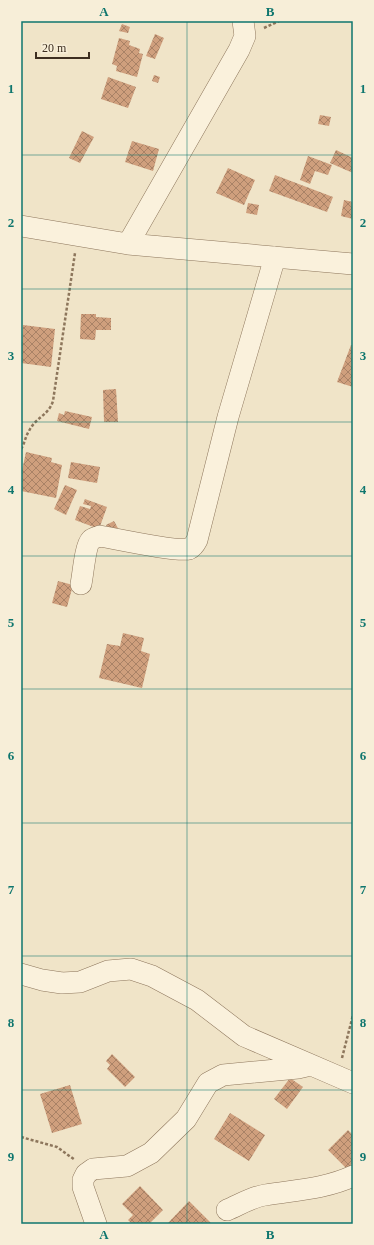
<svg xmlns="http://www.w3.org/2000/svg" width="374" height="1245" font-family="'Times New Roman',serif">
<defs>
<pattern id="building-cross-hatch" width="8" height="8" patternUnits="userSpaceOnUse"><rect width="8" height="8" fill="#cf9f7d"/><path d="M0 0l8 8M0 8l8-8" fill="none" stroke="#a98266"/></pattern>
</defs>
<rect width="100%" height="100%" fill="#f0e4c8"/>
<path fill="url(#building-cross-hatch)" d="M122 24 130 27 128 33 119 31Z
M155 34 164 38 155 59 146 56Z
M119 38 130 41 129 45 140 49 139 53 143 54 137 77 116 71 117 66 112 64Z
M154 75 160 77 158 83 152 81Z
M108 77 136 87 128 108 101 99Z
M320 115 331 117 329 126 318 124Z
M82 131 94 137 80 163 69 158Z
M132 141 159 149 153 171 125 162Z
M336 150 353 158V173L330 163Z
M308 156 332 165 328 175 315 171 310 184 300 180Z
M228 168 255 180 244 205 216 193Z
M275 175 333 197 327 212 269 191Z
M344 200 353 202V219L341 216Z
M248 203 259 205 257 215 246 213Z
M81 314H96V317L111 318V330H96L95 340 80 339Z
M23 325 55 329 51 367 21 363Z
M351 345H353V387L337 382Z
M116 389 118 422H104L103 390Z
M65 411 92 417 89 429 57 421 59 413 64 415Z
M26 452 52 458 51 462 62 465 56 498 21 491V475Z
M71 462 100 467 97 483 68 478Z
M65 485 77 490 66 515 54 509Z
M85 499 107 507 99 529 75 520 80 506 90 509 91 506 83 504Z
M114 521 119 530 111 534 106 525Z
M58 581 73 585 67 607 52 603Z
M123 633 144 638 141 651 150 654 142 688 99 678 107 644 120 646Z
M112 1054 135 1077 125 1087 107 1069 110 1065 106 1061Z
M290 1078 303 1087 287 1109 274 1099Z
M70 1085 82 1124 52 1133 40 1094Z
M230 1113 265 1135 249 1161 214 1139Z
M348 1130 353 1135V1163L347 1169 328 1150Z
M140 1186 163 1210 149 1224H132L128 1220 133 1215 122 1204Z
M189 1201 212 1224H167Z"/>
<g fill="none" stroke-linecap="round" stroke-linejoin="round">
<g stroke="#8d765c" stroke-width="22">
<path id="minor" d="M21 226 128 244 353 264
M128 244 239 50 245 36 243 21
M81 584C83 575 85 546 91 540 93 538 98 537 100 536 117 539 177 552 189 549 193 547 195 544 197 540L228 417 275 257
M21 974 42 980 62 983 80 982 108 971 131 969 152 976 197 1000 244 1036 353 1083
M227 1210C239 1205 252 1197 265 1195 295 1190 325 1189 353 1176
M96 1224 83 1187V1180L86 1174 93 1169 127 1166 151 1153 186 1119 208 1083 223 1075 298 1068 311 1065"/>
</g>
<path stroke="#8d765c" stroke-width="2.5" stroke-dasharray="3 2" stroke-linecap="butt" d="M264 28 279 21
M21 449C25 443 25 437 29 431 35 418 49 415 53 401L75 253
M342 1058 353 1015
M21 1137 57 1147 75 1160"/>
<use href="#minor" stroke="#faf1dc" stroke-width="21"/>
</g>
<path fill="none" stroke="#0f766e" stroke-width="1" stroke-opacity="0.55" d="M187 21V1224M21 155H353M21 289H353M21 422H353M21 556H353M21 689H353M21 823H353M21 956H353M21 1090H353"/>
<rect width="374" height="1245" fill="none" stroke="#f7eed8" stroke-width="44"/>
<path d="M36 52v6h53v-6" fill="none" stroke="#3d2e20" stroke-width="2"/>
<text x="42" y="52" font-size="12" fill="#3d2e20" stroke="#f7eed8" stroke-width="3" paint-order="stroke">20 m</text>
<rect x="22" y="22" width="330" height="1201" fill="none" stroke="#0f766e" stroke-width="1.5"/>
<g font-size="13" text-anchor="middle" font-weight="bold" fill="#0f766e">
<text x="104" y="16">A</text>
<text x="270" y="16">B</text>
<text x="11" y="93">1</text>
<text x="363" y="93">1</text>
<text x="11" y="227">2</text>
<text x="363" y="227">2</text>
<text x="11" y="360">3</text>
<text x="363" y="360">3</text>
<text x="11" y="494">4</text>
<text x="363" y="494">4</text>
<text x="11" y="627">5</text>
<text x="363" y="627">5</text>
<text x="11" y="760">6</text>
<text x="363" y="760">6</text>
<text x="11" y="894">7</text>
<text x="363" y="894">7</text>
<text x="11" y="1027">8</text>
<text x="363" y="1027">8</text>
<text x="11" y="1161">9</text>
<text x="363" y="1161">9</text>
<text x="104" y="1239">A</text>
<text x="270" y="1239">B</text>
</g>
</svg>
